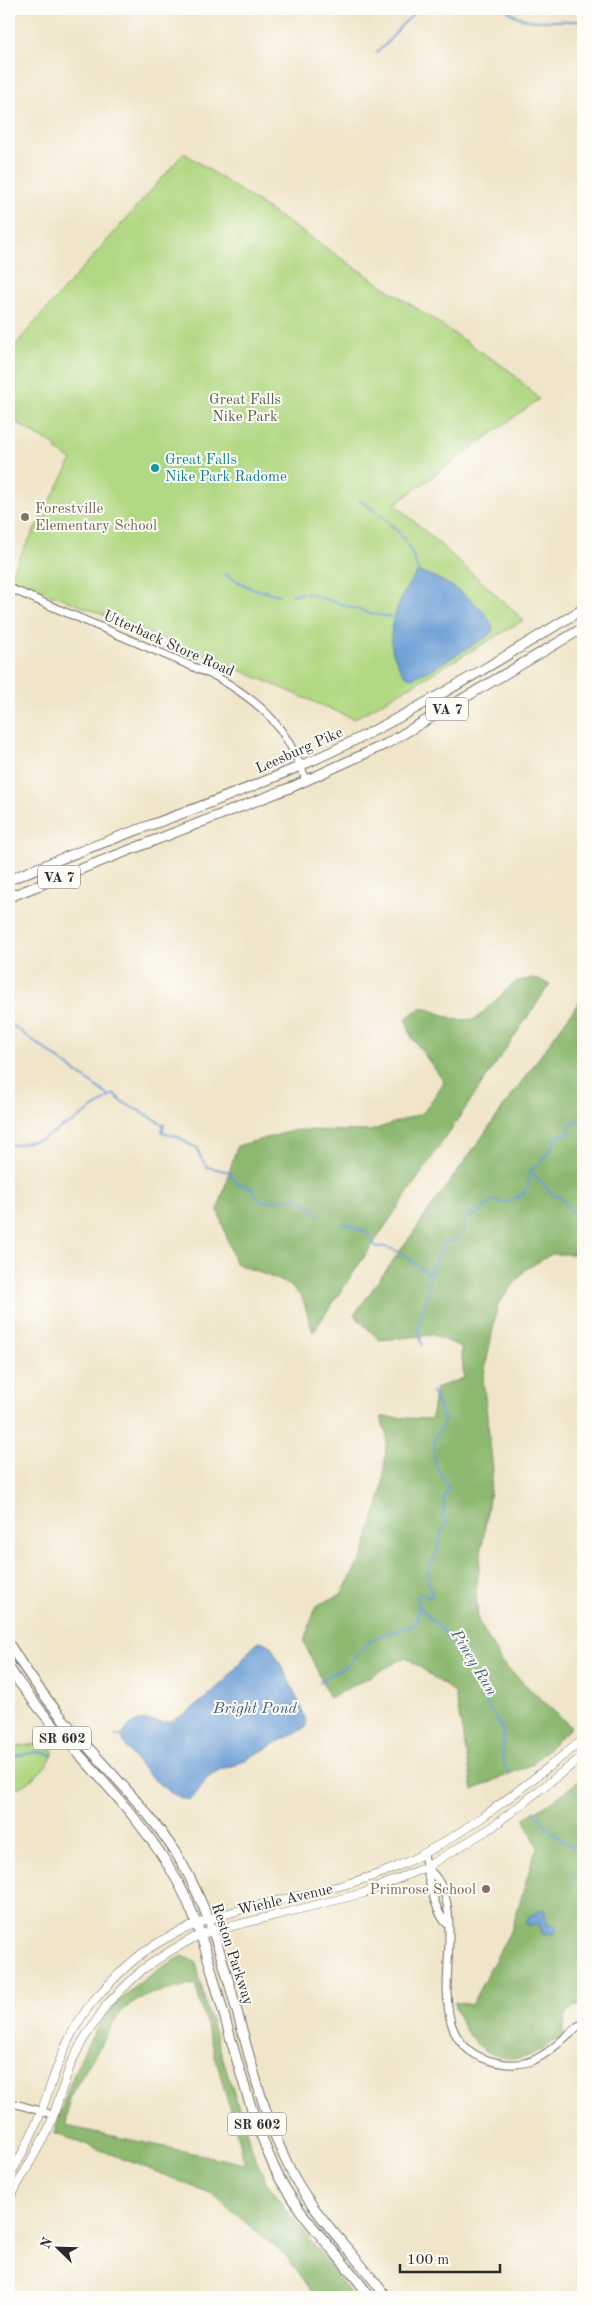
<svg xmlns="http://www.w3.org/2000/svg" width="592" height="2306" font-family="'Old Standard TT',serif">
<rect width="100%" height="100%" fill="#fdfcf7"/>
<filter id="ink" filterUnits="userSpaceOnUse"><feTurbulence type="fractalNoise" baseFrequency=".02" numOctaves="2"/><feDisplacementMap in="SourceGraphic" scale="10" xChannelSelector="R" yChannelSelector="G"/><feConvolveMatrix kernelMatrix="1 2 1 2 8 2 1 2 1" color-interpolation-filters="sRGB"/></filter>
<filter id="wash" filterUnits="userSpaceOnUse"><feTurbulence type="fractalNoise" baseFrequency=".0096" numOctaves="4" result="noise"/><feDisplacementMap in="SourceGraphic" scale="20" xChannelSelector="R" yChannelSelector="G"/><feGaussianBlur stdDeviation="1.12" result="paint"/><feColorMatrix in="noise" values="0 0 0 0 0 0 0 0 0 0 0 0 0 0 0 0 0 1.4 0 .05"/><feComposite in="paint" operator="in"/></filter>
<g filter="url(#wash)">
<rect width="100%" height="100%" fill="#f0e5c9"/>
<path fill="#b1d882" stroke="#6e8256" d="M184 153 510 371 539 399 395 504 524 620 354 719 207 656 28 585 26 589 9 582V577L72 460 56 450 57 447 9 418V352Z
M38 1744 47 1746 53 1750C54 1765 22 1789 9 1791V1750L14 1747Z"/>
<path fill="#8cb870" stroke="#5c724e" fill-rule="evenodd" d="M532 978 550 984 313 1332 302 1297 288 1284 235 1263 218 1210 237 1146 296 1130 370 1131 423 1113 444 1082 411 1036 406 1018 422 1007 457 1020 476 1019 515 982Z
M579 1002 583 1004V1175L576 1184 583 1198V1254H552L526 1269 498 1304 483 1379 493 1470 476 1590 478 1620 501 1662 571 1727 532 1764 473 1790 455 1693 406 1657 330 1698 304 1642 316 1606 341 1594 364 1553 382 1492 387 1437 381 1417 431 1419 436 1388 464 1378 461 1347 433 1335 379 1340 354 1315Z
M581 1779 583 1787V2006H574L567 2012 562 2036C550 2043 538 2053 525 2057 490 2066 459 2035 455 2002L471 2005 512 1928 535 1852 538 1848 524 1818 554 1800Z
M182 1956 196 1962 206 2006 255 2158 267 2183 353 2297H315L287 2257 212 2194 75 2140 54 2134C79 2050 100 1999 182 1956ZM195 1984 245 2164 66 2126 69 2098 121 2011 146 1995Z"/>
<path fill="#6b9dd5" stroke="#4b6480" d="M418 572C440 575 490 607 493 630L488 636 431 670 412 678C405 677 402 672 399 666 395 658 391 650 391 640 390 621 404 586 418 572Z
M261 1641 271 1646C278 1660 308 1714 306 1727L236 1765 221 1769 209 1776 192 1799C173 1805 124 1754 122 1736 139 1707 154 1729 173 1720 190 1713 223 1684 235 1669 244 1659 248 1649 261 1641Z
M544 1909 548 1926 553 1925 557 1927 555 1934 552 1935 551 1932 543 1935 539 1924 534 1926 526 1924 530 1915 537 1914 536 1911Z"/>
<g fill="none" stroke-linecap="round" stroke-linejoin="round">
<path stroke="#6b9dd5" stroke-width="2" d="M506 9C529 29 555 17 583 22
M376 52C387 46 393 35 401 26 407 20 412 16 417 9
M359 500C387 517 412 540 418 572
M224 574 251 588 279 595
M292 594 306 593 369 613 394 618
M9 1023 109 1096
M9 1146 43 1139 64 1126 70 1124 114 1094C117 1096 120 1101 123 1102 136 1110 151 1116 164 1125L162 1131C167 1136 171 1134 177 1136 185 1140 188 1146 198 1148L200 1157 207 1167 230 1172 235 1182 252 1188 261 1202 299 1198 320 1215
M530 1170 541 1163V1158L546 1156 557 1137 569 1133 571 1124 578 1122 583 1126
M530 1170 554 1196H559L570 1210 583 1216
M343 1223 367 1232 376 1247C397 1244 413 1264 429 1274
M422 1345 418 1328 429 1288V1274L445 1243C455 1242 460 1239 465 1231L464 1224 467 1216 480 1213 493 1200 503 1203C526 1194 528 1196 530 1170
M418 1605C427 1614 435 1623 444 1632L503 1731V1760L509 1775
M320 1682 331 1674 347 1666 366 1644 384 1634 412 1626 418 1620V1596L422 1593 429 1598 432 1595 428 1582V1568L438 1550 441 1533 447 1522 443 1518 442 1513 445 1509C441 1501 444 1496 449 1489L435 1464 434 1439 442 1426 444 1419 432 1391
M115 1736H122
M9 1757 37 1752 53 1755
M534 1810C544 1827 564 1845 583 1851"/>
</g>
</g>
<g filter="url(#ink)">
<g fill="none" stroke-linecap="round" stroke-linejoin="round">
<g stroke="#706c62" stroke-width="9">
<path id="tertiary" d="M9 588 217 677C265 705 287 728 306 780
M424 1854C427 1873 434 1913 448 1925
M426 1867C483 1911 406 2034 488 2060 531 2074 548 2052 578 2026L583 2024
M9 2102 54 2115"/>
</g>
<g stroke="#706c62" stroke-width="9">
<path id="secondary" d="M9 2177C21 2157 32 2135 41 2112 56 2072 66 2032 95 1999 112 1980 130 1961 151 1947 224 1900 315 1901 394 1868 465 1837 522 1787 583 1740
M9 2200 49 2128 71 2063 83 2040 108 2003 143 1969 172 1950 201 1934 364 1893 426 1867 491 1828 583 1756"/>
</g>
<g stroke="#706c62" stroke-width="11">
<path id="primary" d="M9 1644C25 1670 43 1695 63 1719 106 1770 156 1814 188 1874 235 1964 243 2069 286 2161 310 2214 354 2251 386 2297
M9 1668C60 1744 135 1802 179 1884 196 1916 206 1949 215 1983 233 2044 248 2109 274 2167 297 2217 339 2253 370 2297"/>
</g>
<g stroke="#706c62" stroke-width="11">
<path id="trunk" d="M9 880C104 839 204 809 298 767 398 723 490 666 583 609
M9 897 292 787 386 744 583 628"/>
</g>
<use href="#tertiary" stroke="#fff" stroke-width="7"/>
<use href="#secondary" stroke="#fff" stroke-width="8"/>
<use href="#primary" stroke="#fff" stroke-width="9"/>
<use href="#trunk" stroke="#fff" stroke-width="9"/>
</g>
</g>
<circle fill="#0f9aa8" stroke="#fdfcf7" stroke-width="2" cx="155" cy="468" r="5"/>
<g fill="#8d6e63" stroke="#fdfcf7" stroke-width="2">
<circle cx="25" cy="517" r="5"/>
<circle cx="486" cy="1889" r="5"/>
</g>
<g text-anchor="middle" stroke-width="4" stroke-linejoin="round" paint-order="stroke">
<g fill="#fdfcf7" stroke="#6a6a68" stroke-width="1">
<rect x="426" y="697.5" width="42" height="23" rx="4"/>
<rect x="38" y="865.5" width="42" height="23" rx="4"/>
<rect x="33" y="1726.5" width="58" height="23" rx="4"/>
<rect x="228" y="2112.5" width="58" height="23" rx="4"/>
</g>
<g font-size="14" font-weight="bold" fill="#2b2b2b">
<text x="447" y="714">VA 7</text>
<text x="59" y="882">VA 7</text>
<text x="62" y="1743">SR 602</text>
<text x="257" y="2129">SR 602</text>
</g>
<g font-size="15" fill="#535f45" stroke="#fdfcf7">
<text x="245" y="404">Great Falls<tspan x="245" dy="17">Nike Park</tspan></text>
</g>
<g font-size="15" fill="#0d838f" stroke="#fdfcf7" text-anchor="start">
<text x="165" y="464">Great Falls<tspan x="165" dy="17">Nike Park Radome</tspan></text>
</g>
<g font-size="15" fill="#785e54" stroke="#fdfcf7" text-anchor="start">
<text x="35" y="513">Forestville<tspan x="35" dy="17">Elementary School</tspan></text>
<text x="476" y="1894" text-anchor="end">Primrose School</text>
</g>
<g font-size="15" fill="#2b2b2b" stroke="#fdfcf7">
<text transform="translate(169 643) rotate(24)" y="5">Utterback Store Road</text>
<text transform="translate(299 750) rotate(-24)" y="5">Leesburg Pike</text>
<text transform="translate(285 1899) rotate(-13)" y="5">Wiehle Avenue</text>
<text transform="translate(233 1954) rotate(72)" y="5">Reston Parkway</text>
</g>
<g font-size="16" font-style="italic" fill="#485e77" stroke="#fdfcf7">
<text transform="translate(475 1662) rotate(59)" y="6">Piney Run</text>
<text x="255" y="1713">Bright Pond</text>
</g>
</g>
<rect width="592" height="2306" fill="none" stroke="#fdfcf7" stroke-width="30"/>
<g transform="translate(58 2248) rotate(293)" stroke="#fdfcf7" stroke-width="4" paint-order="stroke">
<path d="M0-4L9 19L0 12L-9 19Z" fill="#2b2b2b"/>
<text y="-8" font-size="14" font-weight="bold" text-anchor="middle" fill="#2b2b2b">N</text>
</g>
<path d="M400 2264v8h100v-8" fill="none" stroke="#2b2b2b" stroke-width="2.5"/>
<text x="407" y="2264" font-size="15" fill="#2b2b2b" stroke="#fdfcf7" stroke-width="4" paint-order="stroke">100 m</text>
</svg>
